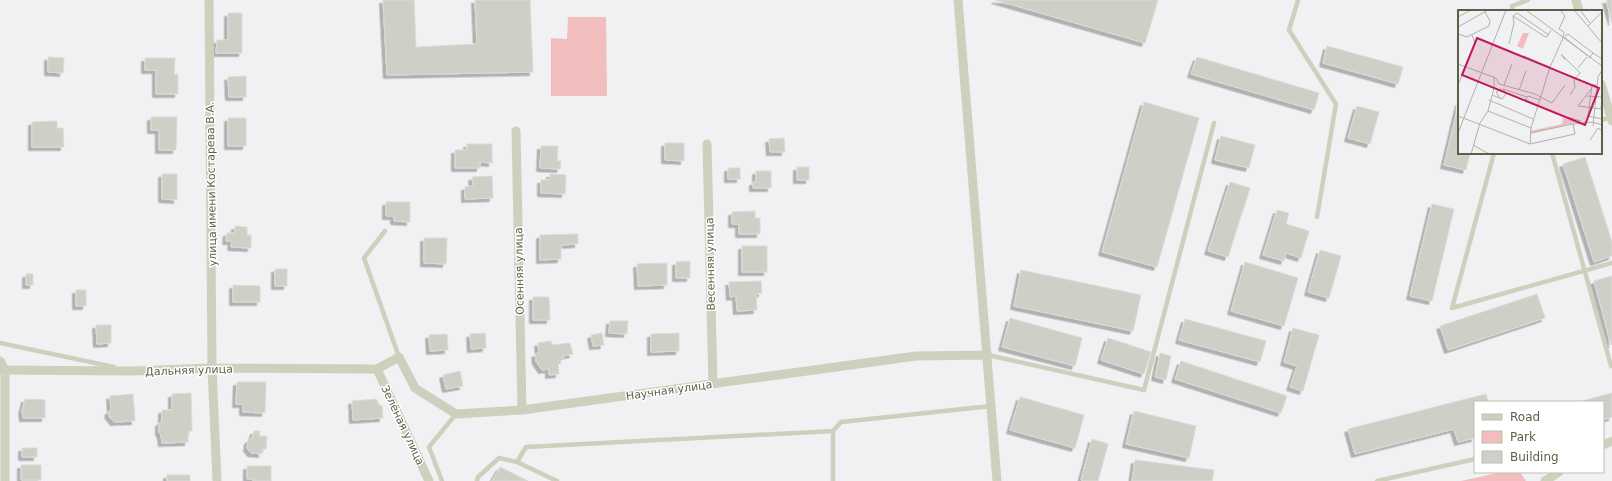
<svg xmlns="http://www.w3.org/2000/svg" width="1612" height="481" font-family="'DejaVu Sans',sans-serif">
<defs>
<filter id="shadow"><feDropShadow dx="-3.5" dy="3.5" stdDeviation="0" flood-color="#0004"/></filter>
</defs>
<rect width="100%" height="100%" fill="#f0f1f2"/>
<path fill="#f2bdbd" d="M568 17H606L607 96H551V38L567 39Z
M1502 472H1520L1526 481H1461Z"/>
<path fill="#cdd0c7" stroke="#d9dcd4" filter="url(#shadow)" d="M383 0H414L416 47 477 44 475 0H530L533 72 387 75Z
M995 0H1158L1145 43Z
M1606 0H1612V22Z
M228 13H242V53H216L217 40H228Z
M1327 46 1403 67 1398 84 1323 63Z
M48 57 64 58 63 73 48 72Z
M1197 57 1319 93 1314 110 1191 74Z
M145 58H175L174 75 178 74V94H156V70H145Z
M246 76V97H229L228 77Z
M1144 102 1199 118 1157 267 1102 252Z
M1459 102V153H1470L1466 170 1444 165Z
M1357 106 1379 112 1370 144 1348 138Z
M151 117H177L176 150H159V130H151Z
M228 118H246V146H228Z
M57 121V128H63L64 147H32V122Z
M1221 136 1255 145 1249 168 1215 160Z
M784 138 785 152H770L769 139Z
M665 143H684V161L665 160Z
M467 144H492V163L480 162V168H455V150H467Z
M541 146H558L557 161H561L560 169 540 168Z
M1585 157 1612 242V256L1594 262 1563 164Z
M797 167H809V180H797Z
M728 168H740V179H728Z
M756 171H771V188H753V182H756Z
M162 174H177V200L162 199Z
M550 174 566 175 565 194 541 193V180H550Z
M492 176 493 198 465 199V187L473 186 472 177Z
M1230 182 1250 188 1228 257 1208 251Z
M386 202H410V222L394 221V216H386Z
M1432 204 1454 209 1432 301 1410 296Z
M1277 210 1289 213 1286 224 1309 231 1301 258 1286 253 1284 261 1263 255Z
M755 211V218H760V234H739V224H732V212Z
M235 226 247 227V235H251V248L231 247 232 241H226L227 233H235Z
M578 234V244L561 245V259L540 260V235Z
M424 238H447L446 264 424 263Z
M742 246H767V272H742Z
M1320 250 1341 256 1329 298 1308 292Z
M690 261V278H676V262Z
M1245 262 1298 278 1284 326 1231 311Z
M667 263V285L638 286 637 264Z
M275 269H287V286H275Z
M1021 270 1141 295 1133 331 1014 306Z
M26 274H33V285H26Z
M1612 276V344L1611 345 1594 281Z
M761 281 762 293 756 294 757 310 737 311 736 296 730 297 729 282Z
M233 285 260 286V302H233Z
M76 290H86V306H76Z
M1537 294 1545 318 1448 350 1440 326Z
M533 297H549L550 320H533Z
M1010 318 1082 338 1075 366 1002 347Z
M1185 319 1266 341 1260 362 1179 340Z
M610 321H628L627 334 609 333Z
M96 325H111V343L97 344Z
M1293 328 1319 335 1303 391 1290 387 1297 366 1284 362Z
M485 333 486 348 471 349 470 334Z
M602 333 604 345 593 346 591 335Z
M679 333V351L651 352V334Z
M447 334 448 350 430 351 429 335Z
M1108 338 1151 352 1144 374 1101 360Z
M551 341 552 345 570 343 573 354 563 356 564 359 558 362 559 374 549 375V369L542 370 536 361 535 354 539 353 538 343Z
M1160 353 1171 356 1166 380 1155 377Z
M1181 361 1287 396 1281 413 1175 379Z
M460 371 463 386 446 389 443 375Z
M237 382H266L265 413 243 412V404H236Z
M191 393 192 431H188V442L162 443 161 435 159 432V423L162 421V410H172V394Z
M1612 393V417L1603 420V402H1578Z
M133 394 135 421 114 422 109 416 108 412 111 410 110 396Z
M1486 394 1488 402H1475V438L1458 442 1454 429 1355 454 1348 429Z
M1020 397 1084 415 1075 448 1010 430Z
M25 399 45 400V418H23L22 411Z
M376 399 380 406 382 405 383 418 353 420 352 401Z
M1134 411 1196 426 1189 458 1126 444Z
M254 431H260L259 436H267L266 449H262V454L251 453 247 448 248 441 252 438Z
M1092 439 1108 444 1098 481H1085L1081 480Z
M22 448H37V457H22Z
M1135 460 1214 470 1212 481H1132Z
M21 465H41V480H21Z
M247 466H271V481H253V479H247Z
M500 467 528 481H492Z
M167 475H190V481H167Z"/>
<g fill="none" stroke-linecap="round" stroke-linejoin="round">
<path stroke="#ced0bd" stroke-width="4.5" d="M1298 0 1289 30 1336 104 1317 217
M1513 11 1512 6 1528 0
M1601 120 1612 117
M1494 153 1452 308 1612 263
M1552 153 1611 366H1612
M385 231 364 258 399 357
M0 343 114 367
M988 355 1144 390 1214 123
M442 481 429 447 456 414
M477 481 478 477 499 458 517 462
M557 481 517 462 526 447 833 431
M833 481V431L841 422 991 406
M1377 481 1475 459"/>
<path stroke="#ced0bd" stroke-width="9" d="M209 0 212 368 217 481
M958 0 997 481
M1576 0 1579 11
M1601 84 1612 121
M516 131 522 410
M707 144 713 384
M0 361 5 370V481
M377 369 429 481
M0 370 133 371 212 368 377 369 399 357 415 388 456 414 522 410 916 356 988 355
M1603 445 1612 441
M1545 481 1559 472"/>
</g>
<g text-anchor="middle" stroke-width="3" stroke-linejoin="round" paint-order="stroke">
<g font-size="11" fill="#5d5f47" stroke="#fff">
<text transform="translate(211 184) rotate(-91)" y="4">улица имени Костарева В.А.</text>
<text transform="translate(710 264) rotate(-91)" y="4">Весенняя улица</text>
<text transform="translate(519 271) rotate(-91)" y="4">Осенняя улица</text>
<text transform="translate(189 370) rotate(-2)" y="4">Дальняя улица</text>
<text transform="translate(669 390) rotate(-8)" y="4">Научная улица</text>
<text transform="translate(403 425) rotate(65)" y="4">Зелёная улица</text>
</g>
</g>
<g transform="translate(1458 10)">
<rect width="144" height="144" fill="#f0f1f2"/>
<path d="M65 23H71L65 39 59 36ZM105 108 120 112 72 124V121L104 114Z" fill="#f2bdbd"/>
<path fill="none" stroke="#b1b3a9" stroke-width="1" d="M68 0 144 56M102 0 107 6 101 19 106 22 105 28M116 0 144 33M122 0 132 13M59 3 55 6 86 26 89 27 93 20M59 3 91 25M0 7 13 0M130 16 144 2M0 17 30 0M0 24 9 27 31 16 32 11 27 2M107 26 110 24 135 43M106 27 130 46M51 34 56 13 55 6M66 46 92 57M131 48 135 43 144 49M107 50 103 44 122 63 116 70 117 77 112 85M0 54 38 68 41 74 77 84 94 93 107 75M120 58 129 47M0 75 17 33 14 25M46 75 54 54M139 75H134L130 106 144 109M133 79 120 96 143 99 144 88M61 80 68 61M34 85 44 89 48 84 45 79 69 87M128 86 144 87M42 88 38 82 44 79M31 90 75 109M67 91 70 86 82 90M30 101 73 118M0 106 72 134 117 124 115 114 135 112 144 115M109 107 123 111M135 116 140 67 144 60M0 123 48 0M72 123 115 114M132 130 140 118 144 121M72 134 73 118 92 57 105 28M15 135 31 144M13 144 22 113 30 101 36 78V68"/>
<path fill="#c2185b" fill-opacity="0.15" stroke="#c2185b" stroke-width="2" d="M19 28 141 78 127 115 4 65Z"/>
<rect width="144" height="144" fill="none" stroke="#5d5f47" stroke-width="2"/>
</g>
<rect x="1474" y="401" width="130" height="72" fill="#ffffff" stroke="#bebfb5"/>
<rect x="1482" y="414" width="20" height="6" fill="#ced0bd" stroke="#bebfb5"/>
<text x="1510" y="421" font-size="12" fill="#5d5f47">Road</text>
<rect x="1482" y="431" width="20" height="12" fill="#f2bdbd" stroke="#bebfb5"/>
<text x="1510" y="441" font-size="12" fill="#5d5f47">Park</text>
<rect x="1482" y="451" width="20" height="12" fill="#cdd0c7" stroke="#bebfb5"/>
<text x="1510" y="461" font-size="12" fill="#5d5f47">Building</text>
</svg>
